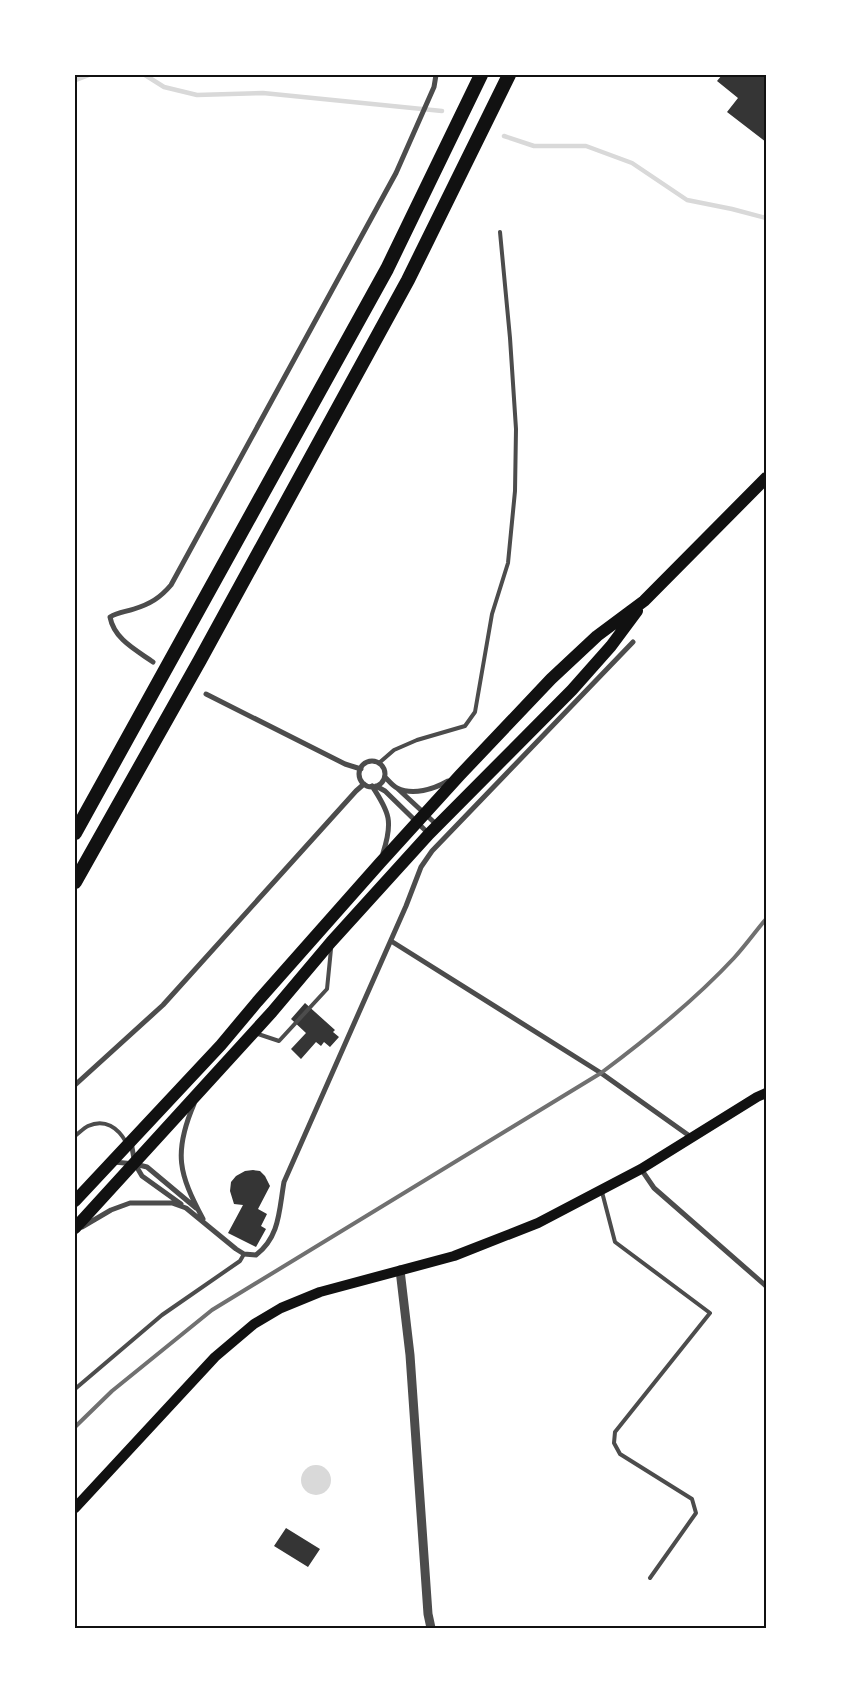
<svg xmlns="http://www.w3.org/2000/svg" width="841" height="1703" font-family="'Work Sans',sans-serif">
<rect width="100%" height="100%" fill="#fff"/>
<path fill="#d9d9d9" d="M301 1480a15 15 0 1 1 30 0a15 15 0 1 1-30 0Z"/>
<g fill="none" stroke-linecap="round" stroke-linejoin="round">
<path stroke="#d9d9d9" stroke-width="4.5" d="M145 75 164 87 197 95 263 93 442 111
M75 77 76 80 89 75
M504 136 534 146H586L632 163 687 200 732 209 766 218"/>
</g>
<path fill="#353535" d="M722 75H766V142L727 112 738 98 717 81Z
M305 1003 335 1030 333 1032 339 1037 330 1047 324 1042 321 1046 316 1042 301 1059 291 1049 306 1033 291 1019Z
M253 1170 260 1171 265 1176 270 1186 258 1209 267 1214 261 1226 266 1229 256 1247 228 1233 243 1205 234 1204 230 1191 231 1182 236 1176 245 1171Z
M286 1528 320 1549 308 1567 274 1546Z"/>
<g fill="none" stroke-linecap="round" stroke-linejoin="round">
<path stroke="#4c4c4c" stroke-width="4" d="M379 763 394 750 417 740 465 726 475 712 492 614 508 563 515 491 516 429 510 338 500 232
M255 1033 279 1041 327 989 331 949
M75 1136C79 1133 84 1128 88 1126 105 1118 118 1128 126 1142
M602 1192 615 1242 710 1313 615 1432 614 1443 620 1454 692 1499 696 1513 650 1578
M75 1389 162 1315 240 1261 244 1254"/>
<path stroke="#4c4c4c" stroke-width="5" d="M153 662C136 650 114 639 110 617 118 612 125 612 134 609 150 604 160 598 171 585L396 173 434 87 436 75
M206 694 345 764 361 769
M359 774a13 13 0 1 1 26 0a13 13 0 1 1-26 0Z
M385 777C388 780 393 786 397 788 413 796 434 789 448 781
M372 786C390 813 393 822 383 853
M376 786 385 791 429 834
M397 788 437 825
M391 941 601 1073 691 1137
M75 1085 163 1005 356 791 364 784
M194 1104C173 1153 179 1174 203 1219
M131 1142 135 1164 142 1176 181 1204
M114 1162 135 1164 147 1167 196 1208
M641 1169 654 1188 766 1286
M82 1227 111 1210 130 1203H172L186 1208 236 1249 244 1254 256 1255C280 1237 279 1210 284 1182L406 906 421 867 432 851 633 642"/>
<path stroke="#4c4c4c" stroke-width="9" d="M400 1270 410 1355 428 1614 431 1628"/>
<path stroke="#111" stroke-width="10" d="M75 1508 215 1357 254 1324 281 1308 320 1292 454 1256 538 1223 641 1169 757 1097 766 1093"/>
<path stroke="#111" stroke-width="12" d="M75 1201 221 1045 257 1002 380 863 460 775 551 679 597 636 644 601 766 478
M75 1228 272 1012 331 942 429 834 572 690 611 646 637 611"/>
<path stroke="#111" stroke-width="14" d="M75 833 387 269 481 75
M75 882 200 660 408 280 509 75"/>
<path stroke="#707070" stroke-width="4" d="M75 1427 112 1391 212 1310 601 1073C648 1038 694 1001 734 958 745 946 755 932 766 919"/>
</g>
<rect width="841" height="1703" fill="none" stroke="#ffffff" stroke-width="152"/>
<rect x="76" y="76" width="689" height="1551" fill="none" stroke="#111" stroke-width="2"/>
</svg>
